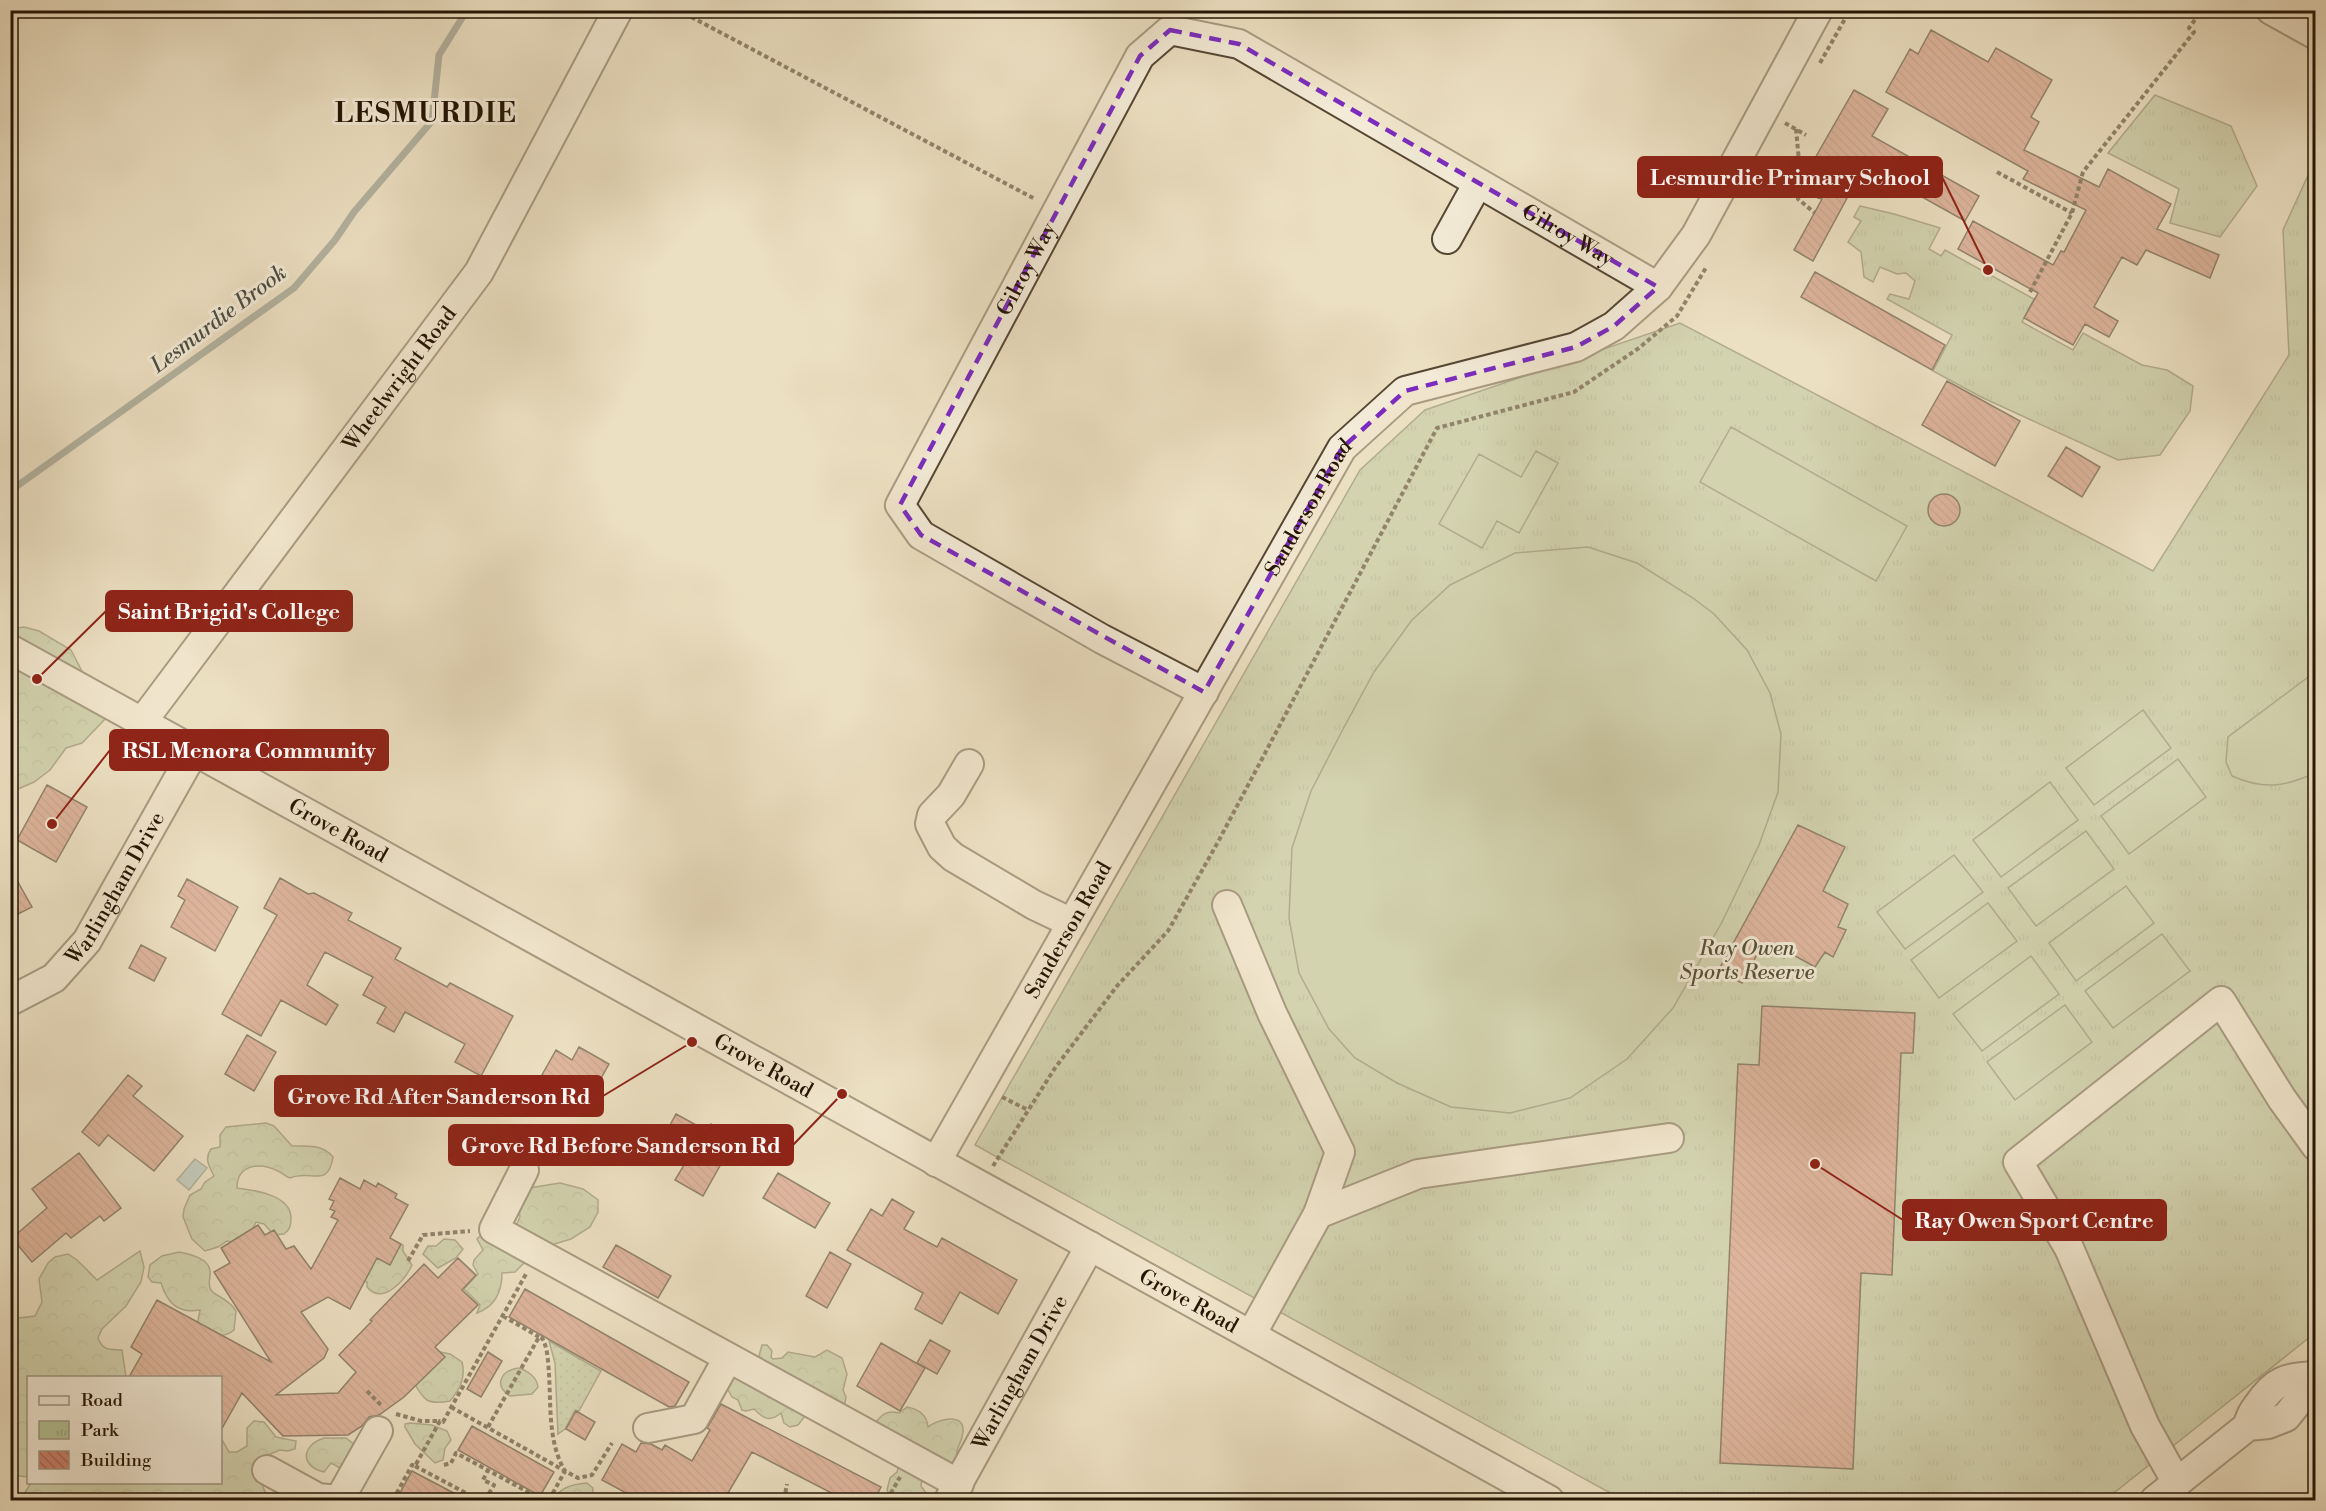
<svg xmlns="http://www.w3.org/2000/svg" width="2326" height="1511" font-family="'Libre Bodoni',serif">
<defs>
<pattern id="grass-dots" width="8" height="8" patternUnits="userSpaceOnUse" patternTransform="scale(1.5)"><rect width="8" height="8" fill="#b3c397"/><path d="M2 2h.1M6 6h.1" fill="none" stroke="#9aa780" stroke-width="1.8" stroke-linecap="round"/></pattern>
<pattern id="forest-crowns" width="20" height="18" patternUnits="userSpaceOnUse" patternTransform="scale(1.5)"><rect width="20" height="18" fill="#b3c397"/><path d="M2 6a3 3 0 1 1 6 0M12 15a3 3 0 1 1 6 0" fill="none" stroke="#9aa780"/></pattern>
<pattern id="park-tufts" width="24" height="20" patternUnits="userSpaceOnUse" patternTransform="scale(1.5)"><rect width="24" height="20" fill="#b3c397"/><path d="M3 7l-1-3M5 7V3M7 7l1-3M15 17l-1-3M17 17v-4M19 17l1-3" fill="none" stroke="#9aa780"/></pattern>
<pattern id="building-back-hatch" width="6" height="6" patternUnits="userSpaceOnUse" patternTransform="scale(1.5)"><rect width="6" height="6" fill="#cd826e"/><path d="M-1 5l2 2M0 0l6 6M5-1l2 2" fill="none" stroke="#a66958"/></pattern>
</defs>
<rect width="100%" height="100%" fill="#ece0c2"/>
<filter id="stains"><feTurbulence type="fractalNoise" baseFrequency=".00333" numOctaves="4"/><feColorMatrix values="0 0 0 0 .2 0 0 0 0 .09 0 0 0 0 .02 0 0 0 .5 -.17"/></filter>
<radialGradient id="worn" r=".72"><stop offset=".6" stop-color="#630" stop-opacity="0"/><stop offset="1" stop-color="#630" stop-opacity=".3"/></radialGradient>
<path fill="url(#grass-dots)" stroke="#6c6c4e" stroke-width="1.5" d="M549 1341 601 1371 579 1411 575 1410 565 1429 558 1434 555 1363Z"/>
<path fill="url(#forest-crowns)" stroke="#6c6c4e" stroke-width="1.5" d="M24 627 39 631 71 650 106 718 82 743 66 748 50 770 34 782 16 790 11 788V629Z
M266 1123 274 1126 292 1146C307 1146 322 1144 333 1157 328 1189 311 1169 290 1178 284 1176 283 1173 278 1171 260 1162 237 1164 237 1188 254 1190 291 1195 291 1218 291 1225 290 1230 284 1234L274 1235 264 1224 256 1222 250 1234 238 1243 227 1241 218 1247 205 1251 192 1239 183 1217 184 1209 190 1195 201 1189 205 1182 214 1176C209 1166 204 1159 211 1149L220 1147V1135L226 1127Z
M560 1183 583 1189 598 1200V1212L590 1227 571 1239 551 1245 543 1271 524 1263 515 1272 502 1273C502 1291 496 1306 477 1313L480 1305 464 1289 478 1274 473 1265 474 1260 483 1250 477 1239 481 1235 515 1228 520 1217 519 1210 529 1188Z
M444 1239 455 1240 463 1249 456 1258 438 1268 423 1254 428 1246H436Z
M394 1245H403V1251L412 1265C405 1280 383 1306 367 1287V1282L357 1280 365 1264Z
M140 1251 144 1267 141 1282 126 1306 102 1329 98 1338C103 1351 109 1349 122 1350L126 1377 28 1378V1477L11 1475V1319L35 1316 42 1302 39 1279 48 1263 55 1257 68 1254 77 1260 97 1280Z
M179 1252C189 1254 209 1258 210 1271 211 1277 207 1284 211 1290 216 1297 227 1297 236 1311L234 1330C221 1341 211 1332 197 1326L200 1310C177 1314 167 1302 161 1283L152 1282 148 1277 150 1265 162 1256Z
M762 1345H767L772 1351 771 1357 773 1359 782 1358 788 1352 815 1357 827 1350 842 1358 847 1374 843 1390 846 1397 843 1414 805 1416 798 1425 790 1427 784 1423 781 1413C769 1423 763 1418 754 1409L746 1411 742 1410 738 1400 732 1397 727 1388 735 1374 759 1356Z
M440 1352 450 1354 462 1362C466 1377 460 1389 450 1401 427 1405 424 1401 413 1381Z
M518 1368C527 1370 537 1377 538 1387L532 1394 510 1396C494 1386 500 1371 518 1368Z
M907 1407C918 1409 927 1415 928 1427 936 1420 965 1411 963 1432 962 1446 953 1446 959 1465L922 1479 921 1486 931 1500H891L887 1490 890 1478 897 1472 899 1464 872 1427C880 1417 885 1409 899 1413Z
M254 1421 264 1422 276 1437 296 1441 295 1449 288 1451 280 1450 258 1459 256 1468 268 1500H16L24 1494 31 1483 220 1482 221 1438 229 1452H237L247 1446V1428Z
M410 1423 432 1425 447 1431 451 1440 445 1448 443 1460 435 1463 415 1444 405 1427V1424Z
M324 1438H346L355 1445 347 1469 340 1468 331 1463 324 1472C299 1466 302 1445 324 1438Z
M587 1483 593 1488 592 1500H555C558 1487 574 1484 587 1483Z"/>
<path fill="url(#park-tufts)" stroke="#6c6c4e" stroke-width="1.5" d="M2155 95 2231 126 2257 186 2220 237 2170 223 2179 189 2108 153Z
M2315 160V1333L2105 1500H1623L975 1145 1360 470 1425 410 1680 323 2153 571 2289 355 2283 230Z
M1860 206 1894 214 1940 228 1929 249 1941 256 1945 250 2034 299 2022 322 2073 350 2083 333 2142 365 2167 370 2193 386 2190 411 2160 455 2118 460 1981 397 1933 371 1952 335 1887 299 1890 294 1909 299 1915 281 1906 273 1897 274 1880 267 1873 282 1864 277 1861 252 1848 242 1861 221 1854 217Z"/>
<path fill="#b3c397" stroke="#6c6c4e" stroke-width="1.5" d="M1731 427 1907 526 1876 581 1700 482Z
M1536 451 1558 463 1519 533 1497 521 1482 548 1439 524 1479 454 1521 477Z
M1588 547 1637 563 1693 598 1714 614 1747 650 1770 693 1781 734 1778 792 1759 845 1722 922 1673 1008 1627 1059 1570 1098 1510 1113 1451 1107 1397 1083 1355 1058 1329 1029 1299 973 1289 918 1292 848 1311 791 1342 731 1374 672 1412 620 1450 585 1515 553Z
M2315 672V773C2284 787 2264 790 2232 776L2226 762 2228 737Z
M2143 710 2171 748 2094 805 2066 768Z
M2178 759 2206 797 2129 854 2101 816Z
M2050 782 2078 820 2001 877 1973 840Z
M2086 831 2114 869 2036 926 2008 888Z
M1954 855 1983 892 1905 949 1877 912Z
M2126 886 2154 923 2076 981 2049 943Z
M1988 903 2017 941 1939 998 1911 960Z
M2162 934 2190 971 2113 1028 2085 991Z
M2031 956 2059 994 1982 1051 1953 1014Z
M2065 1005 2092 1042 2015 1100 1987 1062Z"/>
<path fill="#9abbba" stroke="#6b7871" stroke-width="1.5" d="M195 1159 207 1168 189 1190 177 1180Z"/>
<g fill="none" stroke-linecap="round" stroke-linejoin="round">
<path stroke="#6b7871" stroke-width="7" d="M10 491 294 288 335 240 354 212 432 121 439 55 467 10"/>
</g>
<path fill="url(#building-back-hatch)" stroke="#241404" stroke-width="1.5" d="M1931 30 1988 62 1996 48 2052 80 2031 117 2039 122 2024 150 2099 187 2108 169 2171 204 2157 229 2219 255 2210 278 2146 250 2137 265 2122 257 2094 307 2118 321 2109 337 2085 324 2073 345 2024 318 2038 293 1958 249 1973 221 2053 265 2061 251 2064 252 2086 210 2023 179 2028 171 1886 92 1910 49 1918 54Z
M1854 90 1888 109 1872 136 1979 196 1965 221 1865 165 1813 261 1794 250 1822 199 1818 198 1825 185 1806 174Z
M1815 272 1945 345 1932 370 1801 297Z
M1947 381 2020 421 1995 466 1922 425Z
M2066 447 2100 467 2082 497 2048 476Z
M1928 510a16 16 0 1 1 32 0a16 16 0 1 1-32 0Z
M47 785 87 807 56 862 17 840Z
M1798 825 1845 847 1823 891 1848 904 1838 927 1846 930 1833 957 1825 952 1815 967 1788 952 1784 958 1761 947 1742 983 1718 971Z
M10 868 32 907 10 918Z
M280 878 308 894 314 893 352 913 348 920 401 948 395 959 447 987 450 983 513 1016 481 1076 455 1062 465 1044 405 1012 394 1032 377 1023 386 1007 363 995 373 977 325 952 307 985 338 1005 326 1025 281 1000 261 1036 222 1014 277 915 264 908Z
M187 879 238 907 215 951 171 927 185 900 178 896Z
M141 945 166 958 154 981 129 968Z
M1762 1006 1915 1013 1913 1053H1901L1892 1275 1861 1273 1853 1469 1720 1463 1738 1064 1759 1065Z
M247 1035 276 1052 254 1091 225 1074Z
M579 1047 609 1064 590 1098 562 1083 548 1109 529 1098 556 1050 572 1060Z
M128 1075 142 1086 133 1096 183 1136 154 1171 108 1135 99 1146 82 1132Z
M676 1114 707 1131 711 1124 735 1139 703 1196 675 1180 684 1165 657 1149Z
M79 1153 121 1208 104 1221 100 1216 71 1238 66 1233 32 1262 12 1238 47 1208 32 1189Z
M778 1173 830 1203 815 1228 763 1198Z
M340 1178 360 1189 364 1180 376 1187 378 1183 397 1194 395 1198 408 1205 390 1238 401 1244 390 1265 377 1258 350 1309 328 1297 301 1312 328 1349 324 1358 276 1395 338 1393 356 1372 339 1355 372 1321 370 1320 424 1264 438 1278 458 1258 476 1275 462 1290 478 1305 435 1347 445 1357 404 1397 379 1415 369 1417 362 1426 348 1435 283 1436 242 1393 220 1432V1377H129L142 1354 131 1347 157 1300 271 1362 214 1272 230 1263 221 1248 258 1225 265 1235 274 1230 286 1249 294 1246 311 1269 338 1220 331 1217 335 1211 330 1209 334 1201 329 1199Z
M892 1199 914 1212 904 1229 937 1247 942 1238 1017 1280 998 1314 960 1292 942 1324 915 1309 923 1293 847 1250 871 1209 882 1216Z
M616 1245 671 1276 658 1298 603 1267Z
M830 1252 851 1264 827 1308 806 1296Z
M525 1289 689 1382 675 1406 669 1407 509 1317Z
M930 1340 950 1351 937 1374 917 1363Z
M881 1343 925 1368 900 1411 857 1386Z
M488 1352 502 1361 481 1397 467 1389Z
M721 1404 881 1487 874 1500H845L752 1452 724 1500H639L602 1480 622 1444 636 1452 641 1443 651 1444 662 1450 665 1445 692 1461 710 1430 707 1428Z
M576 1411 595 1422 585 1440 566 1429Z
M472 1426 554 1472 540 1496 458 1450Z
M412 1471 467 1500H396Z"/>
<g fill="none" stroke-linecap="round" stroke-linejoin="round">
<g stroke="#564734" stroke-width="32">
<g id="minor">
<path d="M2271 10 2316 35"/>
<path d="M1447 239 1478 183"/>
<path id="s1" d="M10 649 1549 1500"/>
<path id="s2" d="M1204 692 1102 639 921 535 900 505 1140 56 1170 30 1239 44 1658 287"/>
<path id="s3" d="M142 722 479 272 618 10"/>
<path d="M969 764 951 795 932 815 930 824 942 847 953 857 1034 905 1072 923"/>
<path d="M1227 905 1272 1013 1340 1152 1318 1214"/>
<path id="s4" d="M10 1001 54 978 87 941 194 751"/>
<path id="s5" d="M936 1162 1342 448 1405 391 1576 347 1614 326 1658 287 1696 235 1818 10"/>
<path d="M524 1170 494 1229 959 1484"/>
<path d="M1251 1335 1318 1214 1418 1174 1669 1138"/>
<path d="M2248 1426C2249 1418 2253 1412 2258 1405 2275 1380 2285 1378 2314 1376"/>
<path d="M648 1428 694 1419 728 1358"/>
<path d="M267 1470 318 1498 338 1500"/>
<path d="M2177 1483 2145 1426 2069 1248 2018 1162 2221 1001 2282 1099 2316 1146"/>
<path d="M339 1500 378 1431"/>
<path id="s6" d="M949 1500 1090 1246"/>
<path d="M2155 1500 2248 1426 2268 1424 2286 1417 2310 1387 2316 1375"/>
</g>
</g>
<path stroke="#241404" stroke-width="4" stroke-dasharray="4.5 3" stroke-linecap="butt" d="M678 10 1035 199
M1820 63 1850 10
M1785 123 1806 135
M1796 129 1799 161 1798 199 1815 213
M1997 172 2072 213
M2030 292 2072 213 2083 172 2194 32 2189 28 2202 10
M1002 1097 1028 1110
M993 1166 1055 1068 1117 986 1168 931 1218 842 1437 428 1574 392 1639 348 1677 316 1707 266
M408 1261 423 1235 470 1231
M503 1316 539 1337
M367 1391 382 1406
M451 1407 565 1471
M396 1414 421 1421H440
M488 1427 539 1337 542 1338C548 1348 548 1362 549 1374 551 1406 548 1443 565 1471
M444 1465 451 1463 456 1453 543 1500
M415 1466 479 1500
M748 1498V1500
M393 1500 412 1465 415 1466 440 1421 443 1422 526 1274
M485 1500 494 1485 483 1480 488 1470
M549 1500 565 1471 578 1478 592 1475 612 1443
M784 1500 787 1484
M887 1500 900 1477"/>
<use href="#minor" stroke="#f3ebd7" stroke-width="28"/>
</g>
<path d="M0 0H2326V1511H0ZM1170 30 1239 44 1658 287 1614 326 1576 347 1405 391 1342 448 1204 692 921 535 900 505 1140 56Z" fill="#ece0c2" fill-opacity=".55" fill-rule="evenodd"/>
<path fill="none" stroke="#7b2cbf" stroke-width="4.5" stroke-dasharray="12 8" stroke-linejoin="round" d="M1170 30 1239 44 1658 287 1614 326 1576 347 1405 391 1342 448 1204 692 921 535 900 505 1140 56Z"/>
<g text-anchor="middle" stroke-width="6" stroke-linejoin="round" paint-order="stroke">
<g font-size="21" fill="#241404" stroke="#f3ebd7">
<text dy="7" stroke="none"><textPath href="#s2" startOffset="1360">Gilroy Way</textPath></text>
<text dy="7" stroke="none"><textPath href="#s2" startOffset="628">Gilroy Way</textPath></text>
<text dy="7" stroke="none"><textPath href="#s3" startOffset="429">Wheelwright Road</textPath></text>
<text dy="7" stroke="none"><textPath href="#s5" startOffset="753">Sanderson Road</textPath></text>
<text dy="7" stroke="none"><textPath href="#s1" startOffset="375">Grove Road</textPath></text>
<text dy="7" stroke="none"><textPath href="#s4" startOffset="159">Warlingham Drive</textPath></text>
<text dy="7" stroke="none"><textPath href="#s5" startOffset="267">Sanderson Road</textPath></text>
<text dy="7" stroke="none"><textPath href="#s1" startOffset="861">Grove Road</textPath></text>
<text dy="7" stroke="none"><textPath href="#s1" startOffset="1347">Grove Road</textPath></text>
<text dy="7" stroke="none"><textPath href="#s6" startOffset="146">Warlingham Drive</textPath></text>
</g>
<g font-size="21" font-style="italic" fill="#565137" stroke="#f3ebd7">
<text x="1747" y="955">Ray Owen<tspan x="1747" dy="24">Sports Reserve</tspan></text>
</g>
<g font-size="22" font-style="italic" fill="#4d4e44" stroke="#f3ebd7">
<text transform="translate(218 318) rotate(-37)" y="8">Lesmurdie Brook</text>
</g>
<g font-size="27" font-weight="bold" letter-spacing="1.5" fill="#241404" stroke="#f3ebd7">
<text x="426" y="122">LESMURDIE</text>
</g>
</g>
<path fill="none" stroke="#8f2418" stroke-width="2" d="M1988 270L1942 177M37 679L106 611M52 824L110 750M692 1042L603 1096M842 1094L793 1145M1815 1164L1903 1220"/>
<g fill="#8f2418" stroke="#f3ebd7" stroke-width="2">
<circle cx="1988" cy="270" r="6"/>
<circle cx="37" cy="679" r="6"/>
<circle cx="52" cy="824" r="6"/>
<circle cx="692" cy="1042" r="6"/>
<circle cx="842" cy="1094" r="6"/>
<circle cx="1815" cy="1164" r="6"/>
</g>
<g fill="#8f2418" stroke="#8f2418" stroke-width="2">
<rect x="1638" y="157" width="304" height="40" rx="6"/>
<rect x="106" y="591" width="246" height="40" rx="6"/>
<rect x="110" y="730" width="278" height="40" rx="6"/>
<rect x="275" y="1076" width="328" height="40" rx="6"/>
<rect x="449" y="1125" width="344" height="40" rx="6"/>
<rect x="1903" y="1200" width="263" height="40" rx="6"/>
</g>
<g font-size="22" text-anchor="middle" font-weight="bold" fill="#fff">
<text x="1790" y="185">Lesmurdie Primary School</text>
<text x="229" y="619">Saint Brigid's College</text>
<text x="249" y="758">RSL Menora Community</text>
<text x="439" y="1104">Grove Rd After Sanderson Rd</text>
<text x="621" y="1153">Grove Rd Before Sanderson Rd</text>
<text x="2034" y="1228">Ray Owen Sport Centre</text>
</g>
<rect width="2326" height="1511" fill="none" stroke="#ece0c2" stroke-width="36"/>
<rect x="12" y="12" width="2302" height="1487" fill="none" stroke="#241404" stroke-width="3"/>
<rect x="18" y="18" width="2290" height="1475" fill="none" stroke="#241404" stroke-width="1.5"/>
<rect x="27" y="1376" width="195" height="108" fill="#f3ebd7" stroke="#a09583" stroke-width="1.5"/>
<rect x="39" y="1396" width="30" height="9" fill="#f3ebd7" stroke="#a09583" stroke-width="1.5"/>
<text x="81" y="1406" font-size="18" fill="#241404">Road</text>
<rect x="39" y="1421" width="30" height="18" fill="url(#park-tufts)" stroke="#a09583" stroke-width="1.5"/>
<text x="81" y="1436" font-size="18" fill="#241404">Park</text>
<rect x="39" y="1451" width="30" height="18" fill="url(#building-back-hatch)" stroke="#a09583" stroke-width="1.5"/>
<text x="81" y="1466" font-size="18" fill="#241404">Building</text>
<rect width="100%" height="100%" filter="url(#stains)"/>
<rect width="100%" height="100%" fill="url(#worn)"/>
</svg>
